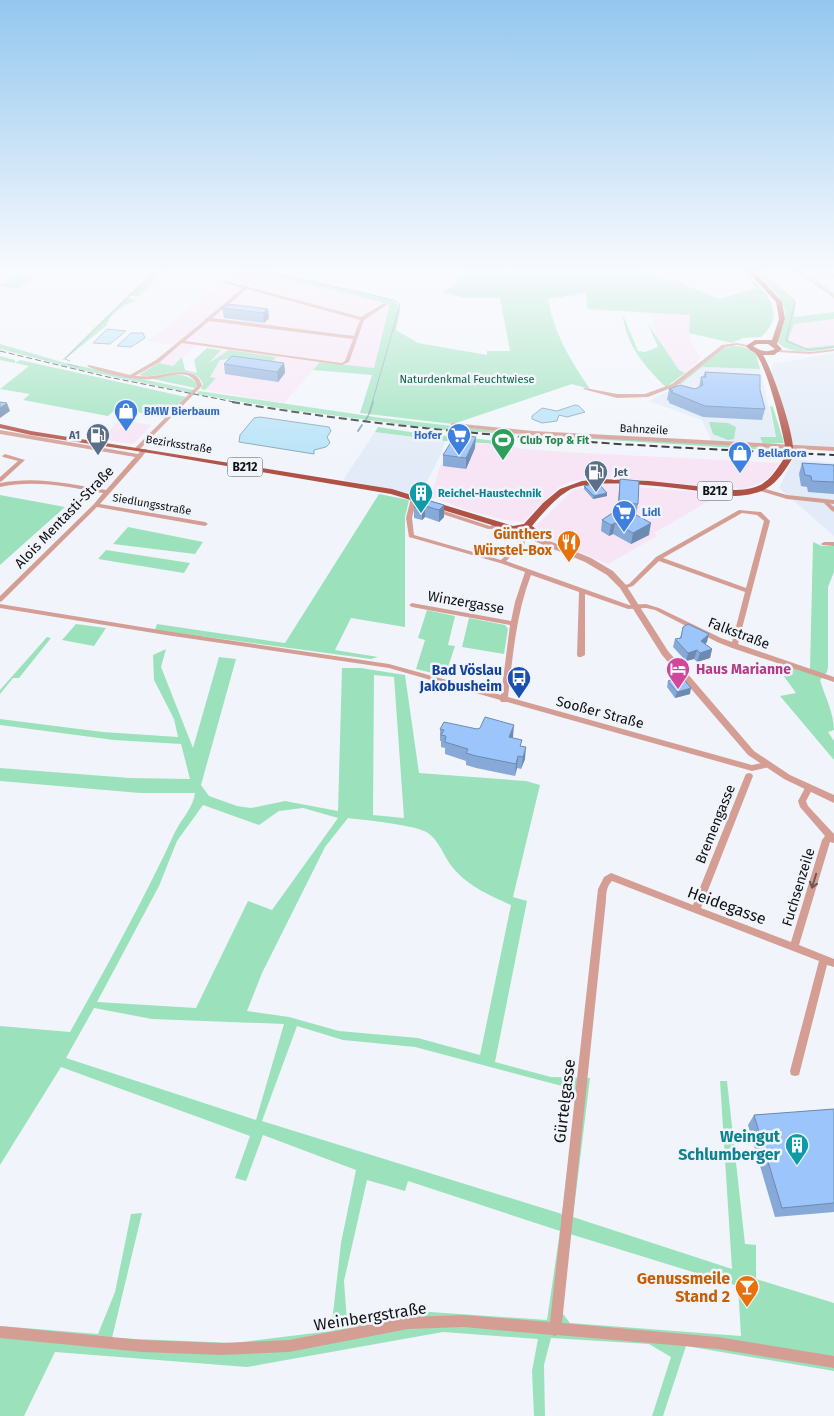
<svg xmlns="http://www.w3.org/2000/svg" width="834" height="1416" font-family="'Fira Sans',sans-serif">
<rect width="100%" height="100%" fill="#f1f5fb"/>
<path fill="#f7e4f5" d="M241 268 391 304 374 368 348 366 339 362 199 343 173 366 159 363 179 345 148 341Z
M651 312 690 315 689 337 701 359 685 373 679 370 662 347 655 332Z
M834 319V345L805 348 788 340 794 324Z
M223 349 320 362 284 403 205 390 216 378 197 373 194 360 209 362Z
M120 420 152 425 133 444 100 439Z
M453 442 509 445 522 449 565 452 780 463 768 479 744 489 602 477 572 481 560 486 523 522 505 520 466 510 431 497 439 469Z
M602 484 709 493V501L654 533 657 536 608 564 545 538 536 526 573 490Z"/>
<path fill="#e2ebf7" d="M834 353V447L793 445 772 374V364Z
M702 367 760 369 776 438 760 437 763 444 712 441 702 420 649 401 681 384Z
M375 432 445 441 442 452 420 495 343 480Z
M793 459 834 463V536L779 488Z"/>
<path fill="#9be2bc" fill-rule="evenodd" d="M157 268H168L139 296H127Z
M241 268H257L389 299 398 305 400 311 396 330 418 343 487 355V351H510L500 298H466L443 293 474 268H633L666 281 673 280 719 299 757 288 741 269C761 288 791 311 761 337L743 338 732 343 689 333 690 315 587 309 586 293 548 299C554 333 570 360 590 389L572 384 453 424 360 413 372 375 313 370 320 362 374 368 390 304Z
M752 268H757L779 289 796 302 794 317 834 312V319L794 324 788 340 805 348 834 345V348C816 351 793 356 778 343L776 340C799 305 774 293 752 268Z
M803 268H834V277L812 276Z
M17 276 35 278 19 289 0 286Z
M126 297 136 301C123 304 111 313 106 326L64 360H62Z
M623 315 638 351 645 352 658 347 648 324 679 370 685 373 666 387C646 368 625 344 623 315Z
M0 344 65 363 194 390 191 393 77 369 0 349Z
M733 346 745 347 756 354 760 369 702 367 681 384H678L723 348Z
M207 348 221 350 209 363 229 350 276 357 269 365 229 359 220 360 210 377 216 378 205 390 201 389 203 384C193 359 156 381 139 375L159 363 173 366 182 357 185 370 197 373 194 360Z
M0 356 15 360V363L20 360 186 397 165 418 113 407 117 408 108 416 23 400 30 394 0 389 29 366 0 360Z
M170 374C181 375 192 375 197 385L195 388 153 379Z
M199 391 382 418 523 434 784 447V451L447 430 290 410 196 394Z
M770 406 773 407 784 443 763 444 760 437H776Z
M709 422 728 423 736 427 734 439 728 440 713 434Z
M378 427 417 433 500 441 501 444 445 441 375 432Z
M379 494 409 500 405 517V627L351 618 335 650 378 657 371 659 155 630 157 624 285 643Z
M0 495 65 507 0 565Z
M128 527 203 542 195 554 113 544Z
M813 542 822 546H834V572L828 587V667L827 672 820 680C825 697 834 713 834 730L828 732 834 741V760L780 696 796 693 775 664 810 669Z
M106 550 190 563 184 573 98 559Z
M427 610 455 616 448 645 455 646 445 676 416 669 425 640 418 638Z
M469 618 505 625 508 629 504 654 462 647Z
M76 624 106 628 94 646 62 640Z
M47 637 51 638 19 678H13L0 694V690Z
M166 649 161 667 193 748 219 657 236 659 201 785 209 796 237 806 251 808 285 801 338 811 342 668H361L405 675 419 773 526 781 540 785 513 897 527 901 495 1062 551 1077 590 1078 573 1217 732 1269 720 1081H727L745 1244 756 1245V1279L834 1303V1371L686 1346 663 1416H652L671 1357 649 1344 551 1338 544 1365 545 1416H534L532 1371 538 1339 443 1332 247 1367 55 1352 24 1416H0V1326L98 1334 115 1292 131 1214 142 1213 112 1338 234 1343 331 1331 341 1243 356 1170 263 1135 246 1181 235 1178 250 1136 61 1067 0 1165V1026L70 1032C107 966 143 901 175 832 182 818 193 808 195 793H140L0 781V768L130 778 190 779 181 744 114 740 0 725V719L103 732 178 737 174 719 154 680 153 655ZM374 675 394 677 404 818 373 815ZM203 805 259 825 279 811 303 808 338 818 272 910 248 901 196 1008 97 1002 159 886 177 841ZM348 818C364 820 417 825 428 833 439 841 443 854 450 864 465 885 489 895 511 905L480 1055 418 1038 339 1031 289 1017 247 1011 262 973 325 847ZM94 1008 152 1019 284 1024 256 1120 66 1058ZM297 1026 343 1040 415 1047 577 1090 562 1214 262 1121ZM367 1180 405 1191 408 1181 560 1231 547 1320 416 1311 347 1321 344 1281ZM570 1234 738 1286 741 1336 570 1323 560 1310Z"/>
<path fill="#b7e3f8" stroke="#85a4b3" d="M107 329 126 331 110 344 93 343Z
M131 333H143L145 338 131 347 117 346Z
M575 405 579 406 585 412 567 417 559 415 557 421 542 423 532 419V416L542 408 557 411Z
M260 417 329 427 331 431 327 437 330 443 326 447 314 450V454L239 442 240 435 254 418Z"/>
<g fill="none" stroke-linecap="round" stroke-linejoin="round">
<path stroke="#85a4b3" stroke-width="1" d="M253 268 381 297 396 301 400 305 372 403
M757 268 795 301 786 341 809 350 834 347
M801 268 834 294
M70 361 65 359 158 268
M68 364 79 367"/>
<path stroke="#85a4b3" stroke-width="2" d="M369 414 373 402
M365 421 368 416
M358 431 362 425"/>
<path fill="#d49e95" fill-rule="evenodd" d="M796 268H800V271L834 295V298L797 272Z
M226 281 361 317 384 303 388 304 364 320 349 362 342 365 182 343 160 362 135 376C141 376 146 377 152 376 167 375 197 363 202 386L139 450H135V448L197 386C196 381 192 377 187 375 175 372 163 378 152 379 136 381 101 373 87 366L89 365 130 375 156 360 205 320V318H207L243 288 225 283 224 282ZM247 289 360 320 354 336 212 318ZM209 321 353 339 345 361 342 363 185 341Z
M737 343 751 346 749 347 737 345 725 347 676 386 648 397 617 398 583 389 585 388 617 394H645L672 384 722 345Z
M834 349V351L810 354 778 352 776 351 778 350 810 352Z
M453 423 533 431 834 447V451L533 435 451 426V424Z
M0 430 138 454 142 449H146L147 450 142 457 100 504 205 522 208 524 205 526 97 507 2 601 0 602V596L94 504 103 493C68 487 35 479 0 487V483C36 476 70 484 106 490L135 457 0 434Z
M5 454 25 460 2 481 0 482V477L18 461 3 457 2 456Z
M414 496 417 498 412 518 414 535 501 560 519 543 521 537H525L526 538 524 545 506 561 629 605 646 604 659 608 721 638 732 642 745 592 659 561 633 586 623 589 620 587 621 586 629 584 656 557 739 510 761 512 770 521 738 644 834 677V682L732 648 717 642 655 610 646 608 628 609 585 594V655L581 657H578L577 655 579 592 531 575C516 614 513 655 508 697L752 765 766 762 769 763 770 765 769 767 752 771 507 702H501L500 700 389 668 166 635 0 608V604L166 631 389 664 501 695 510 625 412 607 409 605 412 603 511 621 515 602 525 572 500 563 409 537 406 518 411 498ZM742 513 757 515 764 521 746 588 663 558Z
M825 499 834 507V512L832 511 823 502V500Z
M435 508 490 526 496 523 499 525 492 529H488L433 511V509Z
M824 542H834V546L822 545 821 544Z
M749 773 752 774 753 776 701 908 791 942 822 840 825 836 800 807 798 801 806 786H812L813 788 806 801 808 806 834 834V843L830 842 799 945 834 959V967L827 965 800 1071 799 1075 795 1076 791 1075 790 1071 819 961 612 881C607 886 606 893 606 900L562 1323 718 1337 834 1356V1368L718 1349 557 1335 555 1336 552 1335 464 1327 408 1329 289 1352 222 1355 142 1352 0 1338V1326L142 1340 222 1343 289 1340 408 1317 464 1315 550 1322 598 889 604 877 611 873 693 905 745 776 746 774Z"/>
<path fill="#d49e95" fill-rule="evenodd" d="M762 488 787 495 834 500V504L787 499 760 491V489Z
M529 535H535L591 558 613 571 626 585 668 651 754 751 790 775 834 795V803L784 779 748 755 662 655 620 588 607 575 585 562 529 539Z"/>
<path fill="#b05145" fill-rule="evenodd" d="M745 268H751L782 302 785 319 777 344 782 349 774 355H763C772 369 796 438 793 453L786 451C783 432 767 365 755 353 752 351 748 349 746 346L755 340H772L779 319 776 302ZM757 344H768L775 349C767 353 760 351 753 346Z
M0 424 31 431 392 489 513 526 524 524 543 503 560 489 582 481 601 479 649 481 735 490C764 489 770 480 785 457H788L792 459C776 485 767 494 735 496 699 491 601 475 571 489 556 497 543 513 532 526L539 531 536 537 526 541 513 539 508 530 391 494 156 454 31 435 0 428ZM520 530H525L529 533 519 535 517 532Z"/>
<path stroke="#2b2c2f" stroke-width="1" stroke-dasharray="6 3" stroke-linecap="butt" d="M0 351 108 377 239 403"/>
<path stroke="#2b2c2f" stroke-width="2" stroke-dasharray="8 4" stroke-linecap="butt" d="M232 402C432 436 632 446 834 455"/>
</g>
<path fill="#86a9d8" d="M222 308 268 309 269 318 264 323 224 318Z
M284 363 285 373 278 382 225 374 224 364Z
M705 372 760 390 765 409 762 420 703 417 669 403V401L667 400 669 389H695L699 387 701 377H703Z
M475 448 466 469 443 466V455Z
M802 463 834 465V494L808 492 807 487 801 486 799 474Z
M620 479 638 504 636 515 649 535 631 544 613 534 609 536 601 531 602 520 617 510 619 490Z
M584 486 607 496 593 499 584 489Z
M444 505V517L439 522 425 517 422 520 414 518V507Z
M683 627 707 642 705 644 712 649 710 658 697 662 694 659 686 661 673 647 675 639 680 638Z
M668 681 690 694 675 698 667 687Z
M440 729 513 737 512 738 521 746 525 759 521 769 517 768 515 776 476 768 466 765V761L445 754V748L441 747V741H440Z
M834 1109V1212L775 1217 748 1125 754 1115Z"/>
<path fill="#6d8ab0" d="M268 309 269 318 264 323 263 313Z
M284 363 285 373 278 382 277 372Z
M7 403 10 411 0 418V408Z
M476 437 475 448 466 469V458Z
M607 493V496L593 499 594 496Z
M444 505V517L439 522V510Z
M425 506V517L422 520V509Z
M615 523 613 534 609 536 611 525Z
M651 523 649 535 631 544 633 533Z
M709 634 707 642 699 650 701 641Z
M712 649 710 658 697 662 700 653Z
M697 650 694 659 686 661 688 653Z
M691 688 690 694 675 698 677 692Z
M514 725 513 737 508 749 509 737Z
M526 747 525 759 521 769 523 757Z
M518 756 517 768 515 776 516 764Z"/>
<path fill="#9cc5fb" stroke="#6d8ab0" d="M228 304 268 309 263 313 222 308Z
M232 356 284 363 277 372 224 364Z
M705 372 760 375V390L765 409 705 406 671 392 673 391 669 389 680 385 695 389 703 385 701 377H706Z
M0 402 7 403 0 408Z
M456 434 476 437 466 458 443 455Z
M802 463 834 465V482L812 481 811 476 805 475Z
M620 479 639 481 638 504 619 503Z
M598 483 607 493 594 496 584 486Z
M416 497 444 505 439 510 425 506 422 509 414 507Z
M621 507 651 523 633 533 615 523 611 525 602 520Z
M688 624 709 634 701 641 712 649 700 653 697 650 688 653 675 639 681 638 683 627Z
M682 677 691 688 677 692 668 681Z
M485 717 514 725 509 737 522 740 520 746 526 747 523 757 518 756 516 764 476 756 466 753 468 749 445 742 446 736 441 735 444 730 440 729 444 722 477 729 480 728Z
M834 1109V1203L782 1208 754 1115Z"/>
<defs><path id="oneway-shaft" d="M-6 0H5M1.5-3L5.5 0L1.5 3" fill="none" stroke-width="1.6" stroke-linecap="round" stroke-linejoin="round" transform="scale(1.25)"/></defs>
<use stroke="#725754" href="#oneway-shaft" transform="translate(814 881) rotate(107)"/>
<linearGradient id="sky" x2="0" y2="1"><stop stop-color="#94c7ee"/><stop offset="0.58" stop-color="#f9fafd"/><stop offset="1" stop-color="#f9fafd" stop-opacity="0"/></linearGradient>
<rect width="834" height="466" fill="url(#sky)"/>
<defs>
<g id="shop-pin" transform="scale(1.25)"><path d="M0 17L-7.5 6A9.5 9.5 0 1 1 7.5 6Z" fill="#3f7fe0" stroke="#f1f5fb"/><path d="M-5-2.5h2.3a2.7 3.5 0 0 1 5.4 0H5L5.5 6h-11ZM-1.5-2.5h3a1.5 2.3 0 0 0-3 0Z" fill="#fff"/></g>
<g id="fuel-pin" transform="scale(1.25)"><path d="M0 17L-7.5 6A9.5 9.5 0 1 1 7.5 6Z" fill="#5c6f8a" stroke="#f1f5fb"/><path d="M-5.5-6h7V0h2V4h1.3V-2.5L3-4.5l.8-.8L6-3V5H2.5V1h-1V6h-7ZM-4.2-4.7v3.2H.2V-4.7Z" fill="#fff"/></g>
<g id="supermarket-pin" transform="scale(1.25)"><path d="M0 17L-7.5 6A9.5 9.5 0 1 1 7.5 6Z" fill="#3f7fe0" stroke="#f1f5fb"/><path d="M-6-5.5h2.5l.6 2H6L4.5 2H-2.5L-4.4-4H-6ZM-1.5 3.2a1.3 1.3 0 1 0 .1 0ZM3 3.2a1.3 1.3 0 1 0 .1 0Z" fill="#fff"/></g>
<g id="stadium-pin" transform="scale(1.25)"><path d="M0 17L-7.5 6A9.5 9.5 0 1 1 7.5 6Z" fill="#2e9e5b" stroke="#f1f5fb"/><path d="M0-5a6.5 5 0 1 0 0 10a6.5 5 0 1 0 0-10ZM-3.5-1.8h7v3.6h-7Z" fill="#fff"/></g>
<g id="building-pin" transform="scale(1.25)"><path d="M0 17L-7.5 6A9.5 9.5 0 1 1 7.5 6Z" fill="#0f9aa8" stroke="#f1f5fb"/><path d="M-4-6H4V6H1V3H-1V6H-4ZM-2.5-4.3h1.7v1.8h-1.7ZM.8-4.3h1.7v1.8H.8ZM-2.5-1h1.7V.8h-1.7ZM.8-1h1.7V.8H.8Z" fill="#fff"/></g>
<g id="restaurant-pin" transform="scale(1.25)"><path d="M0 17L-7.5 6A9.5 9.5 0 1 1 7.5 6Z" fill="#e8710a" stroke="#f1f5fb"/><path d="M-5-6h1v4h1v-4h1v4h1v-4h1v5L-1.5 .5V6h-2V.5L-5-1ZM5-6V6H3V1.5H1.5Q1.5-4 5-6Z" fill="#fff"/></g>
<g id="hotel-pin" transform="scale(1.25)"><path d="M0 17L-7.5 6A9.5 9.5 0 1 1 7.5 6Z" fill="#d1479c" stroke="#f1f5fb"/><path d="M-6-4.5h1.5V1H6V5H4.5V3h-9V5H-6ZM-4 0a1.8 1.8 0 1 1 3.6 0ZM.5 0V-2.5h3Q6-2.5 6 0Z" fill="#fff"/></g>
<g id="bus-pin" transform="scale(1.25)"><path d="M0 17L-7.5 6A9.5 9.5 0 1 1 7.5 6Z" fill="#1a4fb4" stroke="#f1f5fb"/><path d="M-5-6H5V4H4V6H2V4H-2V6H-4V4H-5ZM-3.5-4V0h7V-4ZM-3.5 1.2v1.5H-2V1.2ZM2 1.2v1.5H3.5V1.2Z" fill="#fff"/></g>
<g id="bar-pin" transform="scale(1.25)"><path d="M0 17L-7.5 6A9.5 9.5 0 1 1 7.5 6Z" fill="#e8710a" stroke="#f1f5fb"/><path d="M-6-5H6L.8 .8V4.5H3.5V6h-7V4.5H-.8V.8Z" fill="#fff"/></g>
</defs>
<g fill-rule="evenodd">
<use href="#shop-pin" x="126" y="411"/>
<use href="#fuel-pin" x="98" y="435"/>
<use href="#supermarket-pin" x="459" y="435"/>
<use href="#stadium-pin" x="503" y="440"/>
<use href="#shop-pin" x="740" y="453"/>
<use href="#fuel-pin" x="596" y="472"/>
<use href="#building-pin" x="421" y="493"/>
<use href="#supermarket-pin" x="624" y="512"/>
<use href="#restaurant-pin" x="569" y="542"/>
<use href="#hotel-pin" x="678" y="669"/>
<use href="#bus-pin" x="519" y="678"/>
<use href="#building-pin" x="797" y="1145"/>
<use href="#bar-pin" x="747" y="1287"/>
</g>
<g text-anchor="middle" stroke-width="5" stroke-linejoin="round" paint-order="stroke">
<g font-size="11" fill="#096341" stroke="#f1f5fb">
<text x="467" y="383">Naturdenkmal Feuchtwiese</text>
</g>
<g font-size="11" font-weight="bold" fill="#366cbe" stroke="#f1f5fb" text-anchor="start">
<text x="144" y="415">BMW Bierbaum</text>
<text x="442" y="439" text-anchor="end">Hofer</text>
<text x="758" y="457">Bellaflora</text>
<text x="642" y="516">Lidl</text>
</g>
<g font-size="11" fill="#0f1012" stroke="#f1f5fb">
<text transform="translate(644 429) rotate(3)" y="4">Bahnzeile</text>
<text transform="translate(179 444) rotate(9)" y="4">Bezirksstraße</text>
<text transform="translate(152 504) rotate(10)" y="4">Siedlungsstraße</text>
</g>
<g font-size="11" font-weight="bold" fill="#4e5e75" stroke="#f1f5fb" text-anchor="end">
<text x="80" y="439">A1</text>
<text x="614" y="476" text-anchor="start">Jet</text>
</g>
<g font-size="11" font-weight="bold" fill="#27864d" stroke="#f1f5fb" text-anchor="start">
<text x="520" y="444">Club Top &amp; Fit</text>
</g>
<g font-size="11" font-weight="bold" fill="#0d838f" stroke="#f1f5fb" text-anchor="start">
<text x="438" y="497">Reichel-Haustechnik</text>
</g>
<g fill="#f1f5fb" stroke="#535558" stroke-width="1">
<rect x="227.5" y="457.5" width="35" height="19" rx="4"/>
<rect x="697.5" y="481.5" width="35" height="19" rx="4"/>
</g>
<g font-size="12" font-weight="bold" fill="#0f1012">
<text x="245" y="471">B212</text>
<text x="715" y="495">B212</text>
</g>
<g font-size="14" fill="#0f1012" stroke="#f1f5fb">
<text transform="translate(64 517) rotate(-46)" y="5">Alois Mentasti-Straße</text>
<text transform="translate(466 602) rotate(10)" y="5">Winzergasse</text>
<text transform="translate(739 633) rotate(21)" y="5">Falkstraße</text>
<text transform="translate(600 712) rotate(15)" y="5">Sooßer Straße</text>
<text transform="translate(715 824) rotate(-68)" y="5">Bremengasse</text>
<text transform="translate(798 887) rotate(-73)" y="5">Fuchsenzeile</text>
</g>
<g font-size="14" font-weight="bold" fill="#c56008" stroke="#f1f5fb" text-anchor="end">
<text x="552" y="539">Günthers<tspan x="552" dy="16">Würstel-Box</tspan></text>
</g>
<g font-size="14" font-weight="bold" fill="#b23c85" stroke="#f1f5fb" text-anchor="start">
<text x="696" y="674">Haus Marianne</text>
</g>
<g font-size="14" font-weight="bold" fill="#164399" stroke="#f1f5fb" text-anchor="end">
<text x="502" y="675">Bad Vöslau<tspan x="502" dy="16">Jakobusheim</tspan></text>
</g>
<g font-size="16" fill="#0f1012" stroke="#f1f5fb">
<text transform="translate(727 905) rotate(20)" y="6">Heidegasse</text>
<text transform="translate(564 1101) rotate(-83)" y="6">Gürtelgasse</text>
<text transform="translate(370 1316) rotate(-9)" y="6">Weinbergstraße</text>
</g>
<g font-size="16" font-weight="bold" fill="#0d838f" stroke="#f1f5fb" text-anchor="end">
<text x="780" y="1142">Weingut<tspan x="780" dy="18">Schlumberger</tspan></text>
</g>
<g font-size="16" font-weight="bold" fill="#c56008" stroke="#f1f5fb" text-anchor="end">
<text x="730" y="1284">Genussmeile<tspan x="730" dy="18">Stand 2</tspan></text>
</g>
</g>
</svg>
